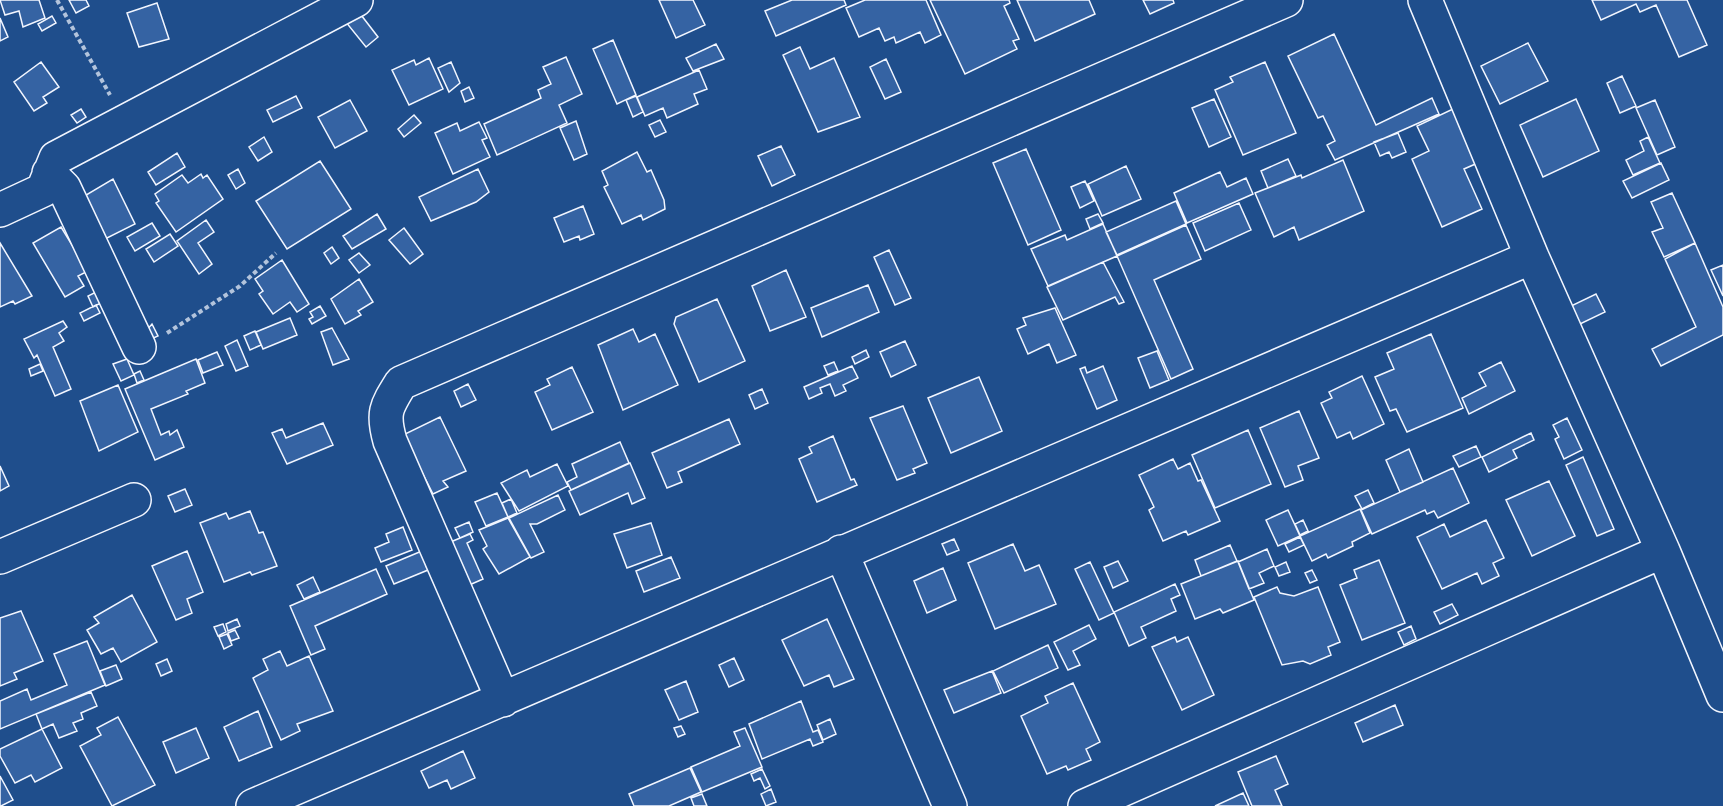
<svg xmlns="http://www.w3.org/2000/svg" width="1723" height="806" font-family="'Roboto Condensed',sans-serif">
<rect width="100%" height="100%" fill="#1f4e8c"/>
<path fill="#3563a3" stroke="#f2f6ff" stroke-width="1.5" d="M0 0H39L45 18 23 27 19 11 5 15Z
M69 0H86L89 6 76 13Z
M659 0H693L705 25 676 38Z
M792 0H844L846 5 776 36 765 11Z
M865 0H926L941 35 925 43 920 32 896 43 894 37 885 41 879 28 859 37 846 8Z
M930 0H1009L1010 3 1004 6 1019 39 1013 41 1017 49 965 74Z
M1017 0H1089L1095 14 1035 41Z
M1143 0H1173L1174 3 1150 14Z
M1592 0H1687L1707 45 1679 57 1656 5 1640 12 1636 4 1601 20Z
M157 3 169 39 139 47 127 13Z
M358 11 378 37 366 47 345 21Z
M52 16 56 23 42 31 38 24Z
M0 18 8 37 0 41Z
M1334 34 1376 125 1432 98 1439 114 1335 160 1327 145 1335 141 1323 116 1318 118 1288 56Z
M613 40 636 95 617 104 593 49Z
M1528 43 1548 81 1500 104 1481 66Z
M716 44 724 59 693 71 686 58Z
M800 47 810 69 834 58 860 117 818 132 783 55Z
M566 57 582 94 559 105 567 123 497 155 484 124 541 98 538 90 551 84 543 67Z
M429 58 443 89 409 105 392 70 414 60 416 65Z
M886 59 901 92 885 99 870 67Z
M41 62 59 87 43 97 47 103 34 111 14 82Z
M451 62 460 83 449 92 438 68Z
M1265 62 1296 133 1243 155 1215 90 1233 82 1230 77Z
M699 70 707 89 694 94 698 104 667 118 663 108 645 116 637 97Z
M1622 76 1636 106 1620 113 1607 83Z
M469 87 474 98 465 102 461 91Z
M296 96 302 108 273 122 267 110Z
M636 96 643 112 633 117 626 100Z
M1214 99 1231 137 1209 147 1192 108Z
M1576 99 1599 151 1543 177 1520 125Z
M350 100 367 131 335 148 318 117Z
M1655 100 1675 147 1657 155 1636 108Z
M1455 108 1480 162 1464 169 1482 209 1442 227 1412 159 1429 151 1417 126Z
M81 109 86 117 77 123 71 115Z
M414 115 421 123 404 137 398 129Z
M660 120 666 132 655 137 649 125Z
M576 121 587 154 574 160 560 128Z
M479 122 487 138 482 140 490 157 453 174 435 133 457 123 460 131Z
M1398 133 1406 152 1392 158 1389 152 1380 156 1374 142Z
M264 137 272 152 258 161 249 147Z
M1648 137 1660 163 1633 175 1626 160 1644 151 1640 141Z
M781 146 795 175 772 186 758 156Z
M1026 149 1061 230 1028 245 993 163Z
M637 152 647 172 651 170 664 200 665 209 643 220 641 215 622 224 604 187 608 185 602 171Z
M177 153 185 167 156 185 148 172Z
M1288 159 1296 176 1268 188 1261 171Z
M1343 160 1364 211 1299 240 1294 227 1274 237 1255 193 1301 175 1302 178Z
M320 161 351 209 287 249 256 201Z
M1661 163 1669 180 1632 198 1623 181Z
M1126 166 1141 199 1102 216 1088 184Z
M238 169 245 183 236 189 228 175Z
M478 169 489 192 476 202 431 221 419 197Z
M1220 172 1227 187 1246 178 1253 194 1187 223 1174 193Z
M201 174 203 178 207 175 223 199 176 232 156 203 159 201 155 194 182 175 188 183Z
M113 179 135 224 103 240 81 198Z
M1085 181 1094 201 1080 208 1071 187Z
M1672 193 1695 243 1664 257 1652 232 1663 228 1651 202Z
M1176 201 1186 224 1117 255 1106 232Z
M1239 203 1251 230 1205 251 1193 223Z
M583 206 594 234 580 240 579 236 564 242 554 218Z
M377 214 386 229 352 249 343 236Z
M1098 214 1103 223 1090 229 1086 219Z
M206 220 214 232 198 243 212 264 199 274 177 241Z
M152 223 160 236 135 251 127 237Z
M1103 224 1117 256 1048 286 1031 249 1065 235 1067 240Z
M1186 225 1201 259 1154 280 1193 369 1171 379 1117 256Z
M61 227 88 271 78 276 84 286 65 297 33 243Z
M404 228 423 254 410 264 389 240Z
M170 234 178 246 154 262 146 249Z
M0 243 32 296 15 304 13 301 0 307Z
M1695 243 1723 307V335L1661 366 1652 349 1696 327 1665 259Z
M332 247 339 258 331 264 324 253Z
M889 250 911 298 895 305 874 257Z
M359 253 370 265 359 273 349 260Z
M282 260 309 304 297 312 290 302 273 314 259 294 263 291 255 279Z
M1103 262 1124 302 1119 304 1115 297 1063 320 1047 287Z
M1723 265V296L1711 270Z
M786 270 806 317 770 331 752 286Z
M359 279 373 302 358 311 361 315 345 324 331 299Z
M868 285 879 312 822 337 811 308Z
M100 290 105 301 93 307 88 296Z
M1596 294 1605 312 1580 324 1571 306Z
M717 299 745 361 699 382 674 324 676 317Z
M96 305 100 313 84 321 80 313Z
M320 306 326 316 312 324 309 319 313 317 310 312Z
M1055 308 1076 355 1057 363 1049 344 1028 354 1017 329 1026 325 1023 318Z
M290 318 297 335 263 349 256 332Z
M63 321 67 327 59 333 64 341 53 347 71 389 55 396 37 355 34 358 24 339Z
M152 324 158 336 149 340 145 332Z
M332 328 349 359 333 365 321 332Z
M633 329 639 342 655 334 678 385 623 410 598 345Z
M255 331 261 345 250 350 244 336Z
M1431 334 1463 408 1407 432 1396 409 1390 411 1375 377 1394 369 1387 353Z
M237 340 248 366 236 371 225 346Z
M905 341 916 365 891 377 880 352Z
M866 350 869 357 855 364 852 357Z
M1157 351 1169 380 1150 388 1138 358Z
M217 352 223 365 203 373 198 360Z
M127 359 134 375 121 381 113 364Z
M196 359 205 383 186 391 188 394 151 409 161 435 169 431 170 435 177 430 184 447 155 460 125 389Z
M834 362 838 371 828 375 824 366Z
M1501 362 1515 391 1469 414 1462 398 1486 386 1479 373Z
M40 364 43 371 31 376 29 369Z
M852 366 858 378 843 385 846 391 835 396 830 384 820 388 822 393 809 399 804 387Z
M1103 366 1117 400 1097 409 1080 369 1085 367 1087 373Z
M572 367 593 412 552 430 535 392 550 385 547 379Z
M140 371 144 380 137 383 134 374Z
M1362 376 1384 424 1353 439 1350 432 1337 438 1321 403 1332 398 1329 392Z
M979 377 1002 431 951 453 928 398Z
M468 384 476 400 461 407 454 391Z
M118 385 138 432 99 451 80 401Z
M762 389 768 403 755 409 749 395Z
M903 406 927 463 913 469 915 473 897 480 870 418Z
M1299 411 1319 458 1298 466 1303 480 1285 487 1260 428Z
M440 417 466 471 443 481 448 487 433 494 403 435Z
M1567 418 1582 450 1564 459 1555 439 1559 437 1553 425Z
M729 419 740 444 678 472 682 482 667 488 652 453Z
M323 423 333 445 287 464 272 433 282 429 286 438Z
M1248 430 1271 484 1215 508 1192 455Z
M1531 433 1534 440 1513 450 1517 458 1489 472 1482 457Z
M833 436 851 480 854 479 857 485 817 502 799 459 812 453 809 447Z
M620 442 629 463 571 490 567 482 577 477 572 464Z
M1476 446 1481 457 1459 467 1453 456Z
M1409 449 1423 482 1400 492 1386 460Z
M1583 457 1614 529 1597 536 1566 465Z
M1173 459 1178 469 1190 463 1198 481 1201 480 1220 521 1188 535 1186 531 1163 541 1149 510 1154 507 1139 475Z
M630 463 645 498 632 504 628 493 580 515 569 491Z
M557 464 568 486 519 511 501 483 527 470 530 477Z
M0 466 9 486 0 491Z
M1453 468 1469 503 1438 518 1434 511 1427 514 1425 510 1372 534 1361 510Z
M1549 481 1575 536 1532 556 1506 500Z
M185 489 192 505 175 512 168 496Z
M1368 490 1374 503 1362 509 1355 496Z
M497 493 508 517 486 526 475 502Z
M558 495 565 510 537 524H530L544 552 531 558 509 518Z
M511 499 517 513 508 517 502 503Z
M1360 509 1370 533 1352 542 1353 546 1328 558 1326 554 1312 561 1300 536Z
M1288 510 1300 536 1278 546 1266 520Z
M250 511 259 533 263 532 277 566 252 575 250 572 224 582 200 523 226 513 229 519Z
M508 518 530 557 499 574 483 549 487 546 479 530Z
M1303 520 1308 531 1300 535 1295 524Z
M1486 520 1504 558 1493 563 1499 576 1482 584 1477 573 1442 589 1417 537 1444 524 1450 537Z
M469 522 473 532 460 538 455 528Z
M651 523 662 555 627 568 614 534Z
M403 527 412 550 381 562 375 548 389 542 386 534Z
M470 534 473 540 467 543 483 579 467 586 448 543Z
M1300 537 1304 545 1289 552 1285 544Z
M954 539 959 550 947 555 942 544Z
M1013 544 1025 571 1039 565 1056 604 995 629 968 563Z
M1230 545 1237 561 1201 576 1195 560Z
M429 548 435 562 426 566 428 570 394 584 386 566Z
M1267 549 1274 566 1259 573 1264 583 1249 589 1238 562Z
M187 551 203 592 187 599 192 613 176 620 152 566Z
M671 557 680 578 644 592 636 571Z
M1379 560 1405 623 1362 640 1340 585 1357 578 1354 570Z
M1118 561 1128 581 1113 588 1104 567Z
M1238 561 1254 600 1223 613 1220 609 1195 619 1181 584Z
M1090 562 1114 613 1099 620 1075 569Z
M1286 562 1290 572 1279 576 1275 567Z
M943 568 956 600 927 613 914 581Z
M376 569 387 594 315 626 325 649 311 655 290 606Z
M1312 570 1317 580 1310 583 1305 573Z
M313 577 320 592 304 599 297 585Z
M1175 584 1180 595 1171 599 1176 611 1141 627 1146 638 1129 646 1114 612Z
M1277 587 1280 593 1294 596 1318 587 1340 642 1328 647 1331 655 1310 664 1303 661 1282 665 1254 597Z
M132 595 157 642 121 662 113 648 101 654 87 630 99 623 94 617Z
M1452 604 1458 615 1440 624 1434 612Z
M21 611 43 661 14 673 17 679 0 686V618Z
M237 619 240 626 228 631 226 624Z
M827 619 854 679 834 687 829 675 804 686 782 640Z
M223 624 226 632 218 636 214 627Z
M1089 625 1096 639 1073 651 1080 665 1068 670 1054 642Z
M1411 626 1416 639 1404 645 1398 632Z
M235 630 239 638 231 641 228 633Z
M227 634 232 645 224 649 219 637Z
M1175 637 1177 642 1188 637 1214 695 1182 710 1152 647Z
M87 641 105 685 0 729V701L27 689 31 700 67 685 54 654Z
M1048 645 1058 668 1004 693 993 671Z
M280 651 287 666 309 656 333 711 297 724 300 731 281 740 253 678 268 670 263 659Z
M734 658 744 680 729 687 719 665Z
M167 659 172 671 161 676 156 664Z
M116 665 122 679 106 686 100 671Z
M992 671 1001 693 954 713 944 690Z
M686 681 698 712 679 720 665 690Z
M1073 683 1100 742 1086 749 1091 760 1068 770 1066 766 1047 774 1021 716 1048 703 1045 696Z
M91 692 97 706 81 713 83 719 73 723 77 731 59 738 53 724 42 729 36 714Z
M801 701 813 732 818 730 823 742 813 746 810 739 762 759 749 724Z
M1395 705 1403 725 1363 742 1355 723Z
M258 711 272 747 239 761 224 727Z
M118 717 155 785 112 806 80 746 101 735 97 728Z
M830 719 836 734 823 740 817 725Z
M681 726 685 734 678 737 674 728Z
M196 728 209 758 176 773 163 742Z
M745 728 762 767 702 792 691 767 740 746 734 732Z
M42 729 62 768 35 782 31 775 15 783 0 756V749Z
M463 751 475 778 451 789 447 780 429 788 421 771Z
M1276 756 1288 784 1275 790 1282 806H1252L1238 772Z
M690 768 701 792 669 806H634L629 794Z
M762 769 770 786 765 789 760 778 754 781 751 774Z
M0 776 13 800 1 806H0Z
M771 789 776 802 766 806 761 794Z
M1243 793 1249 806H1215Z
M702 794 707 806H694L691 798Z"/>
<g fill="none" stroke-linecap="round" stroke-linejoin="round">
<g stroke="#f2f6ff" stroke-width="36">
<path id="minor" d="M1425 0 1532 257 1663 551 1723 695
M49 173 64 188 139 347
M0 210 43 190 56 158 356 0
M841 552 950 806
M0 557 134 500
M503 700 390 441C382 413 386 407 401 383L1286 0
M253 806 1532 257
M1085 806 1663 551"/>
</g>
<path stroke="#b3c4dc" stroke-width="4" stroke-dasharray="4.5 3" stroke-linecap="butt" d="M57 0 110 95
M167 333 240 286 276 253"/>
<use href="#minor" stroke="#1f4e8c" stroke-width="33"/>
</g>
</svg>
